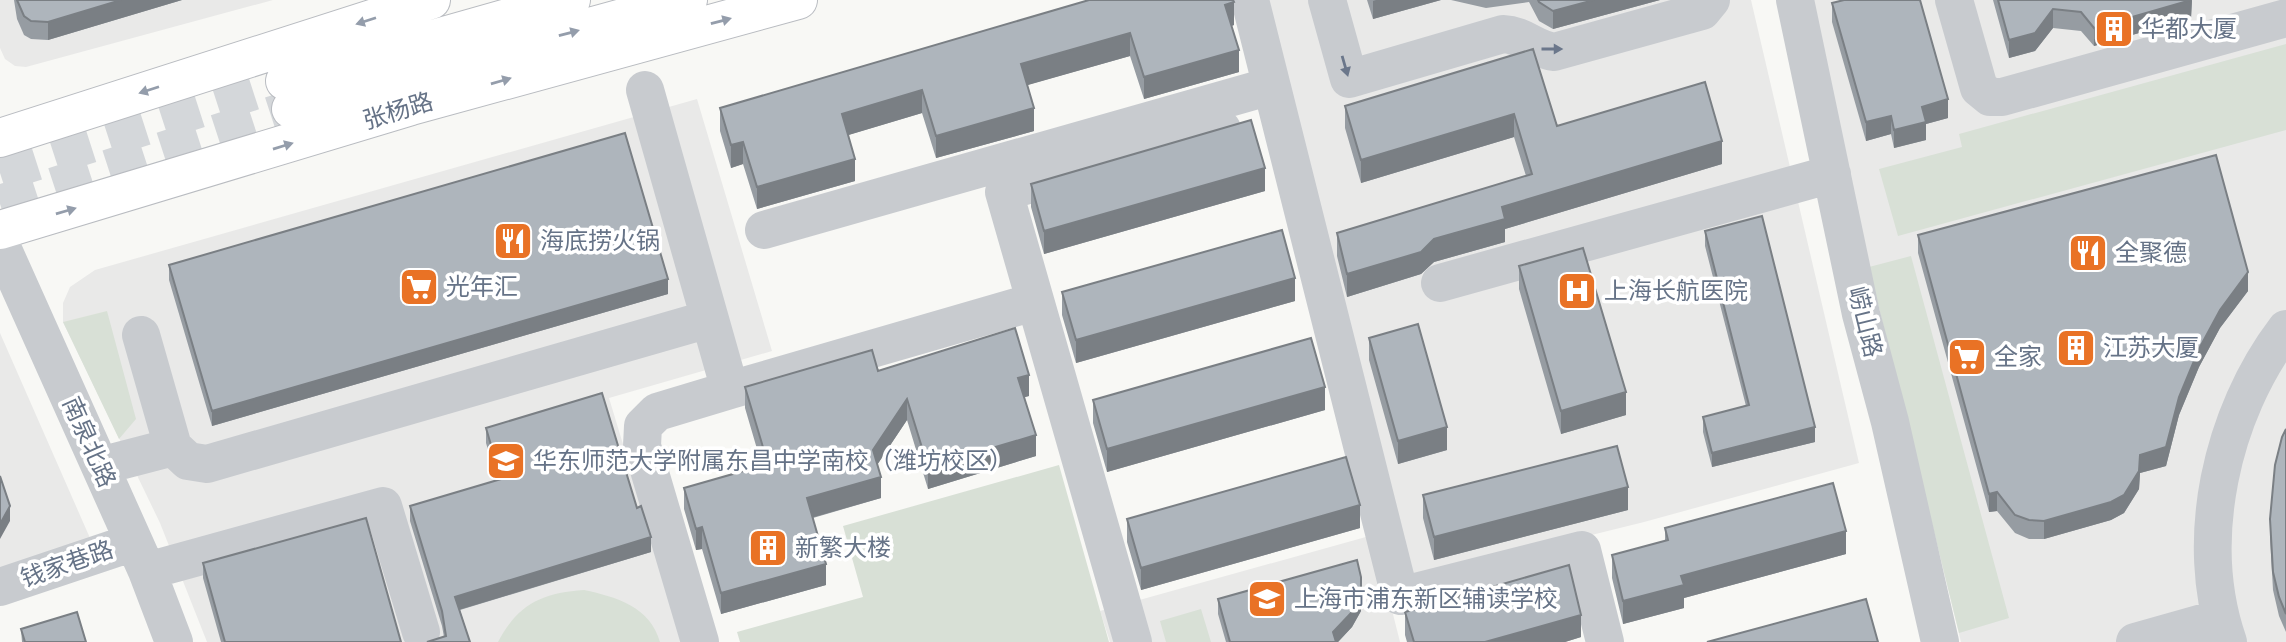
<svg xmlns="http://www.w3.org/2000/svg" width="2286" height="642" font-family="'Alegreya Sans','Noto Sans SC',sans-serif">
<rect width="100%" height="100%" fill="#f8f8f5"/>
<path fill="#e9e9e8" d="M0 0H273L26 67 15 66 5 59 0 48Z
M1262 0H1751L1859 463 1644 522 1410 580Z
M1811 0H2286V642H1961L1869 267Z
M697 99 772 351 609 398 683 642H207L160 523 63 322V303L70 287 95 270Z
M0 333 97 554 0 587Z
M1373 535 1400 642H1110L1100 611Z"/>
<path fill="#d8e0d6" d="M2286 44V130L1898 236 1879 169 1962 147 1959 134Z
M1911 256 2009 618 1959 633 1869 267Z
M107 311 136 419 119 439 63 322Z
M1059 465 1109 642H740L737 632 863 597 843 526Z
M584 590C617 597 650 607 660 642H498C518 604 542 593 584 590Z
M1201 609 1211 642H1166L1160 621Z"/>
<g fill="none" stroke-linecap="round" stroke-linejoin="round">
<path stroke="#d4d7da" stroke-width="38" stroke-dasharray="38 19" stroke-linecap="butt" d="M0 173 285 81
M0 204 291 109"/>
<g stroke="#b9bcc1" stroke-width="40">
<path id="major" d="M285 81 571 0
M291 109 688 0
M0 138 431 0
M0 230 411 106 798 0"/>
</g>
<path stroke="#c8cbcf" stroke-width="38" d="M1250 0 1400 596 1582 550 1605 642
M1327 0 1349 79 1503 34C1524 35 1534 49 1554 52L1702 11 1711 0
M1795 0 1861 314 1890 422 1940 642
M1954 0 1979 88 1990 97H2002L2286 18
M645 90 730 390 1034 302
M764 230 1271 86
M0 243 147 571 174 642
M1440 283 1832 174
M141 335 173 447
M100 466 173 447 188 461 207 464 709 319
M147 571 383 506 421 632
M0 587 134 542
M700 642 642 446 643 426 657 412 730 390
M1133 642 1004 192 1222 129
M2135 642 2220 618
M2228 642C2193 541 2221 414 2286 329"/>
<use href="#major" stroke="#fff" stroke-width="38"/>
</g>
<path fill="#969ca2" d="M14 0H182L48 40 31 39 24 35 17 19Z
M1089 0 1234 25 1231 26 1239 72 1144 99 1130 56 1027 85 1034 131 936 158 922 113 848 135 855 181 757 209 743 164 731 168 720 131V108Z
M1367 0H1441L1373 19Z
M1451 0H1660L1553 29 1539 21 1529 2 1486 8Z
M1993 0H2192L2191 18 2094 46 2081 31 2053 28 2035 51 2009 58Z
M1832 3 1948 118 1926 124V140L1894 148 1891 134 1866 141 1832 22Z
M1533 49 1557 126 1722 164 1505 229V242L1434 262 1421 274 1347 297 1337 256V233L1526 176 1514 137 1361 183 1345 128V106Z
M1031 184 1265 191 1044 254 1031 207Z
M1705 231 1815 442 1712 467 1703 432V417L1746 406 1705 246Z
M1918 235 2248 291 2220 328 2199 367 2179 415 2166 466 2140 473 2139 489 2124 513 2111 520 2044 539H2029L2015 533 1997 511 1989 512 1918 253Z
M169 265 668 294 212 426 169 280Z
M1519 266 1626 415 1561 434 1519 289Z
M1062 292 1295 301 1076 363 1062 315Z
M1369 338 1447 450 1398 464 1369 360Z
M878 371 1029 396 1024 397 1036 456 928 489 907 420 877 465 881 498 813 518 826 585 721 614 702 549 696 550 684 509V488L762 466 745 408V387Z
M1093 400 1325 410 1107 472 1093 423Z
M486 428 651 552 460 610 470 642 444 637 442 626 410 521V506L497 480 486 443Z
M2286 429V632L2279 616 2273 590 2270 537V519Z
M1423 495 1628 510 1434 560 1423 518Z
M1127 519 1360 528 1141 590 1127 542Z
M1665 528 1846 554 1684 598V608L1623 624 1612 578V555L1665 541Z
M203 563 401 642H221L203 578Z
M1218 599 1361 611 1352 627 1338 642H1226L1218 614Z
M1405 612 1581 637 1565 642H1407L1405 635Z
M21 629 86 642H22Z"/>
<path fill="#7a7f84" d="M121 0H182L48 40V22Z
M1376 0H1441L1373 19V1Z
M1594 0H1660L1553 29V11Z
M2192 0 2191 18 2094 46V28Z
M1234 2V25L1225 28V5Z
M2053 9V28L2035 51 2009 58V40Z
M1130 33V56L1021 87V64Z
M1239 50V72L1144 99V77Z
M922 90V113L842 137V114Z
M1948 99V118L1926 124V140L1894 148V130L1922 107Z
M1034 108V131L936 158V136Z
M1514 114V137L1361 183V160Z
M1891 116V134L1866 141V122Z
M1722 141V164L1505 229V242L1434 262 1421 274 1347 297V274L1502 207Z
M743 142V164L731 168V145Z
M855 159V181L757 209V187Z
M1265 168V191L1044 254V231Z
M2248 272V291L2220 328 2199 367 2179 415 2166 466 2140 473 2139 489 2124 513 2111 520 2044 539V521L2140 455 2220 310Z
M1295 278V301L1076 363V340Z
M668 279V294L212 426V411Z
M1029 375V396L1018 399V378Z
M1325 387V410L1107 472V449Z
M1626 392V415L1561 434V411Z
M907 399V420L873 471V450Z
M1447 427V450L1398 464V441Z
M1815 427V442L1712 467V453Z
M1036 435V456L928 489V467Z
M881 477V498L807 519V498Z
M1628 487V510L1434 560V537Z
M1997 492V511L1989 512V494Z
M1360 505V528L1141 590V568Z
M10 506V521L0 539V524Z
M702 527V549L696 550V529Z
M1846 531V554L1684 598V608L1623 624V601L1681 576Z
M651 537V552L455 611V597Z
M826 564V585L721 614V593Z
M1361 577V611L1352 627 1338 642H1333V632Z
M1581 615V637L1565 642H1485Z"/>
<path fill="#aeb5bc" stroke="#7a7f84" stroke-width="2" d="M17 0H121L48 22 31 21 24 16Z
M1089 0H1233L1234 2 1225 5 1239 50 1144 77 1130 33 1021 64 1034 108 936 136 922 90 842 114 855 159 757 187 743 142 731 145 720 108Z
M1538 0H1594L1553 11 1539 2Z
M1844 0H1920L1948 99 1922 107 1926 122 1894 130 1891 116 1866 122 1832 3Z
M1998 0H2191L2094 28 2081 12 2053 9 2035 33 2009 40Z
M1533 49 1557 126 1705 82 1722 141 1502 207 1505 219 1434 239 1421 252 1347 274 1337 233 1532 174 1514 114 1361 160 1345 106Z
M1251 120 1265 168 1044 231 1031 184Z
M625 133 668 279 212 411 169 265Z
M2216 155 2248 272 2220 310 2199 349 2179 397 2166 447 2140 455 2139 471 2124 495 2111 502 2044 521 2029 520 2015 515 1997 492 1989 494 1918 235Z
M1762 216 1815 427 1712 453 1703 417 1749 405 1705 231Z
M1282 230 1295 278 1076 340 1062 292Z
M1583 248 1626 392 1561 411 1519 266Z
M1418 324 1447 427 1398 441 1369 338Z
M1015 328 1029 375 1018 378 1036 435 928 467 907 399 873 450 881 477 807 498 826 564 721 593 702 527 696 529 684 488 768 464 745 387 872 350 878 371Z
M1311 338 1325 387 1107 449 1093 400Z
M602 393 637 508 641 506 651 537 455 597 470 642H427L446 636 442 611 410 506 501 479 486 428Z
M2286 429V614L2279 597 2273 572 2270 519 2275 465 2282 437Z
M1617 446 1628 487 1434 537 1423 495Z
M1346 457 1360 505 1141 568 1127 519Z
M0 476 10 506 0 524Z
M1833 483 1846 531 1681 576 1684 585 1623 601 1612 555 1668 540 1665 528Z
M366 518 401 642H225L203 563Z
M1357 560 1361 577V596L1352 612 1333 632 1336 642H1230L1218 599Z
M1569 565 1581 615 1485 642H1414L1405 612Z
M1866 599 1878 642H1707Z
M77 612 86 642H25L21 629Z"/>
<defs><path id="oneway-solid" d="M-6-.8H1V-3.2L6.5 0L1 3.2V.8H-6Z" transform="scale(1.75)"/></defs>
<g fill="#949dab">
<use href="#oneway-solid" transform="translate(366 21) rotate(162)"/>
<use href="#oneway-solid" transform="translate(721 21) rotate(-15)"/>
<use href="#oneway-solid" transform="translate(569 33) rotate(-15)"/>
<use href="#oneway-solid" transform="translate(501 81) rotate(-16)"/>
<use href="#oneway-solid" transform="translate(149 90) rotate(162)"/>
<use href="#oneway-solid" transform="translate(283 146) rotate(-17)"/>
<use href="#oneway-solid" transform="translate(66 211) rotate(-16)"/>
</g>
<g fill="#6b778b">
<use href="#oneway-solid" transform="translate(1552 49)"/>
<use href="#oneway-solid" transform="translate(1345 66) rotate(74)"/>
</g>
<defs>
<g id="building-square" transform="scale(2.0125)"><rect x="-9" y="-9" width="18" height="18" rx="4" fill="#e97225" stroke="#fff"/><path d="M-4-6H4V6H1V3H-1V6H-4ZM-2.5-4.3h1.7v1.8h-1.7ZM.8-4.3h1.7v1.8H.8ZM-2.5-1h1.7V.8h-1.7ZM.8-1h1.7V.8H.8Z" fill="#fff"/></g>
<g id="restaurant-square" transform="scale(2.0125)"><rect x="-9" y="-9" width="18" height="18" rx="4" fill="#e97225" stroke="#fff"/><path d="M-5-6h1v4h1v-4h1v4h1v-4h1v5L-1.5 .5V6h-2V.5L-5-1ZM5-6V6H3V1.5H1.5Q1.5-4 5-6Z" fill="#fff"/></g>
<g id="supermarket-square" transform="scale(2.0125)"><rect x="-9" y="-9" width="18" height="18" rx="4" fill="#e97225" stroke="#fff"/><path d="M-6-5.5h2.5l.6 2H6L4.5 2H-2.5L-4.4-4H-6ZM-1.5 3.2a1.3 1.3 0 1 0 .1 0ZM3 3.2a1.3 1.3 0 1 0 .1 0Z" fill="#fff"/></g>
<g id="hospital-square" transform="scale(2.0125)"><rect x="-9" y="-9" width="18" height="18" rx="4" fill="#e97225" stroke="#fff"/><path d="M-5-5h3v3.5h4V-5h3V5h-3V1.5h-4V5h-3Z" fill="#fff"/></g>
<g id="school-square" transform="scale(2.0125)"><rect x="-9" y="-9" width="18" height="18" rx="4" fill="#e97225" stroke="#fff"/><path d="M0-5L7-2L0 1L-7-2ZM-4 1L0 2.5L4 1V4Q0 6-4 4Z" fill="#fff"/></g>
</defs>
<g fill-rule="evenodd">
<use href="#building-square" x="2114" y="29"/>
<use href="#restaurant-square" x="513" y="241"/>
<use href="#restaurant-square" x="2088" y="253"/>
<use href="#supermarket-square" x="419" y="287"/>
<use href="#hospital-square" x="1577" y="291"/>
<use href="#building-square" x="2076" y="348"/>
<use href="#supermarket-square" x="1967" y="357"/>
<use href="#school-square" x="506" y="461"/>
<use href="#building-square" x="768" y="548"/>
<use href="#school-square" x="1267" y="599"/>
</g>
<g text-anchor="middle" stroke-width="7" stroke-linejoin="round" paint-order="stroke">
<g font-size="24" fill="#667387" stroke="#fff" text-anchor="start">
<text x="2141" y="37">华都大厦</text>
<text x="540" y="249">海底捞火锅</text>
<text x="2115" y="261">全聚德</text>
<text x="446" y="295">光年汇</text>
<text x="1604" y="299">上海长航医院</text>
<text x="2103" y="356">江苏大厦</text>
<text x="1994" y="365">全家</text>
<text x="533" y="469">华东师范大学附属东昌中学南校（潍坊校区）</text>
<text x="795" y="556">新繁大楼</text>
<text x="1294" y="607">上海市浦东新区辅读学校</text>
</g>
<g font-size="24" fill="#667387" stroke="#fff">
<text transform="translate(398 111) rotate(-17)" y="8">张杨路</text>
<text transform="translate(1865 322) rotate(76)" y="8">崂山路</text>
<text transform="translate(89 442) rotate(66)" y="8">南泉北路</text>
<text transform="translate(67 564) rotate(-19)" y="8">钱家巷路</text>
</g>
</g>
</svg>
